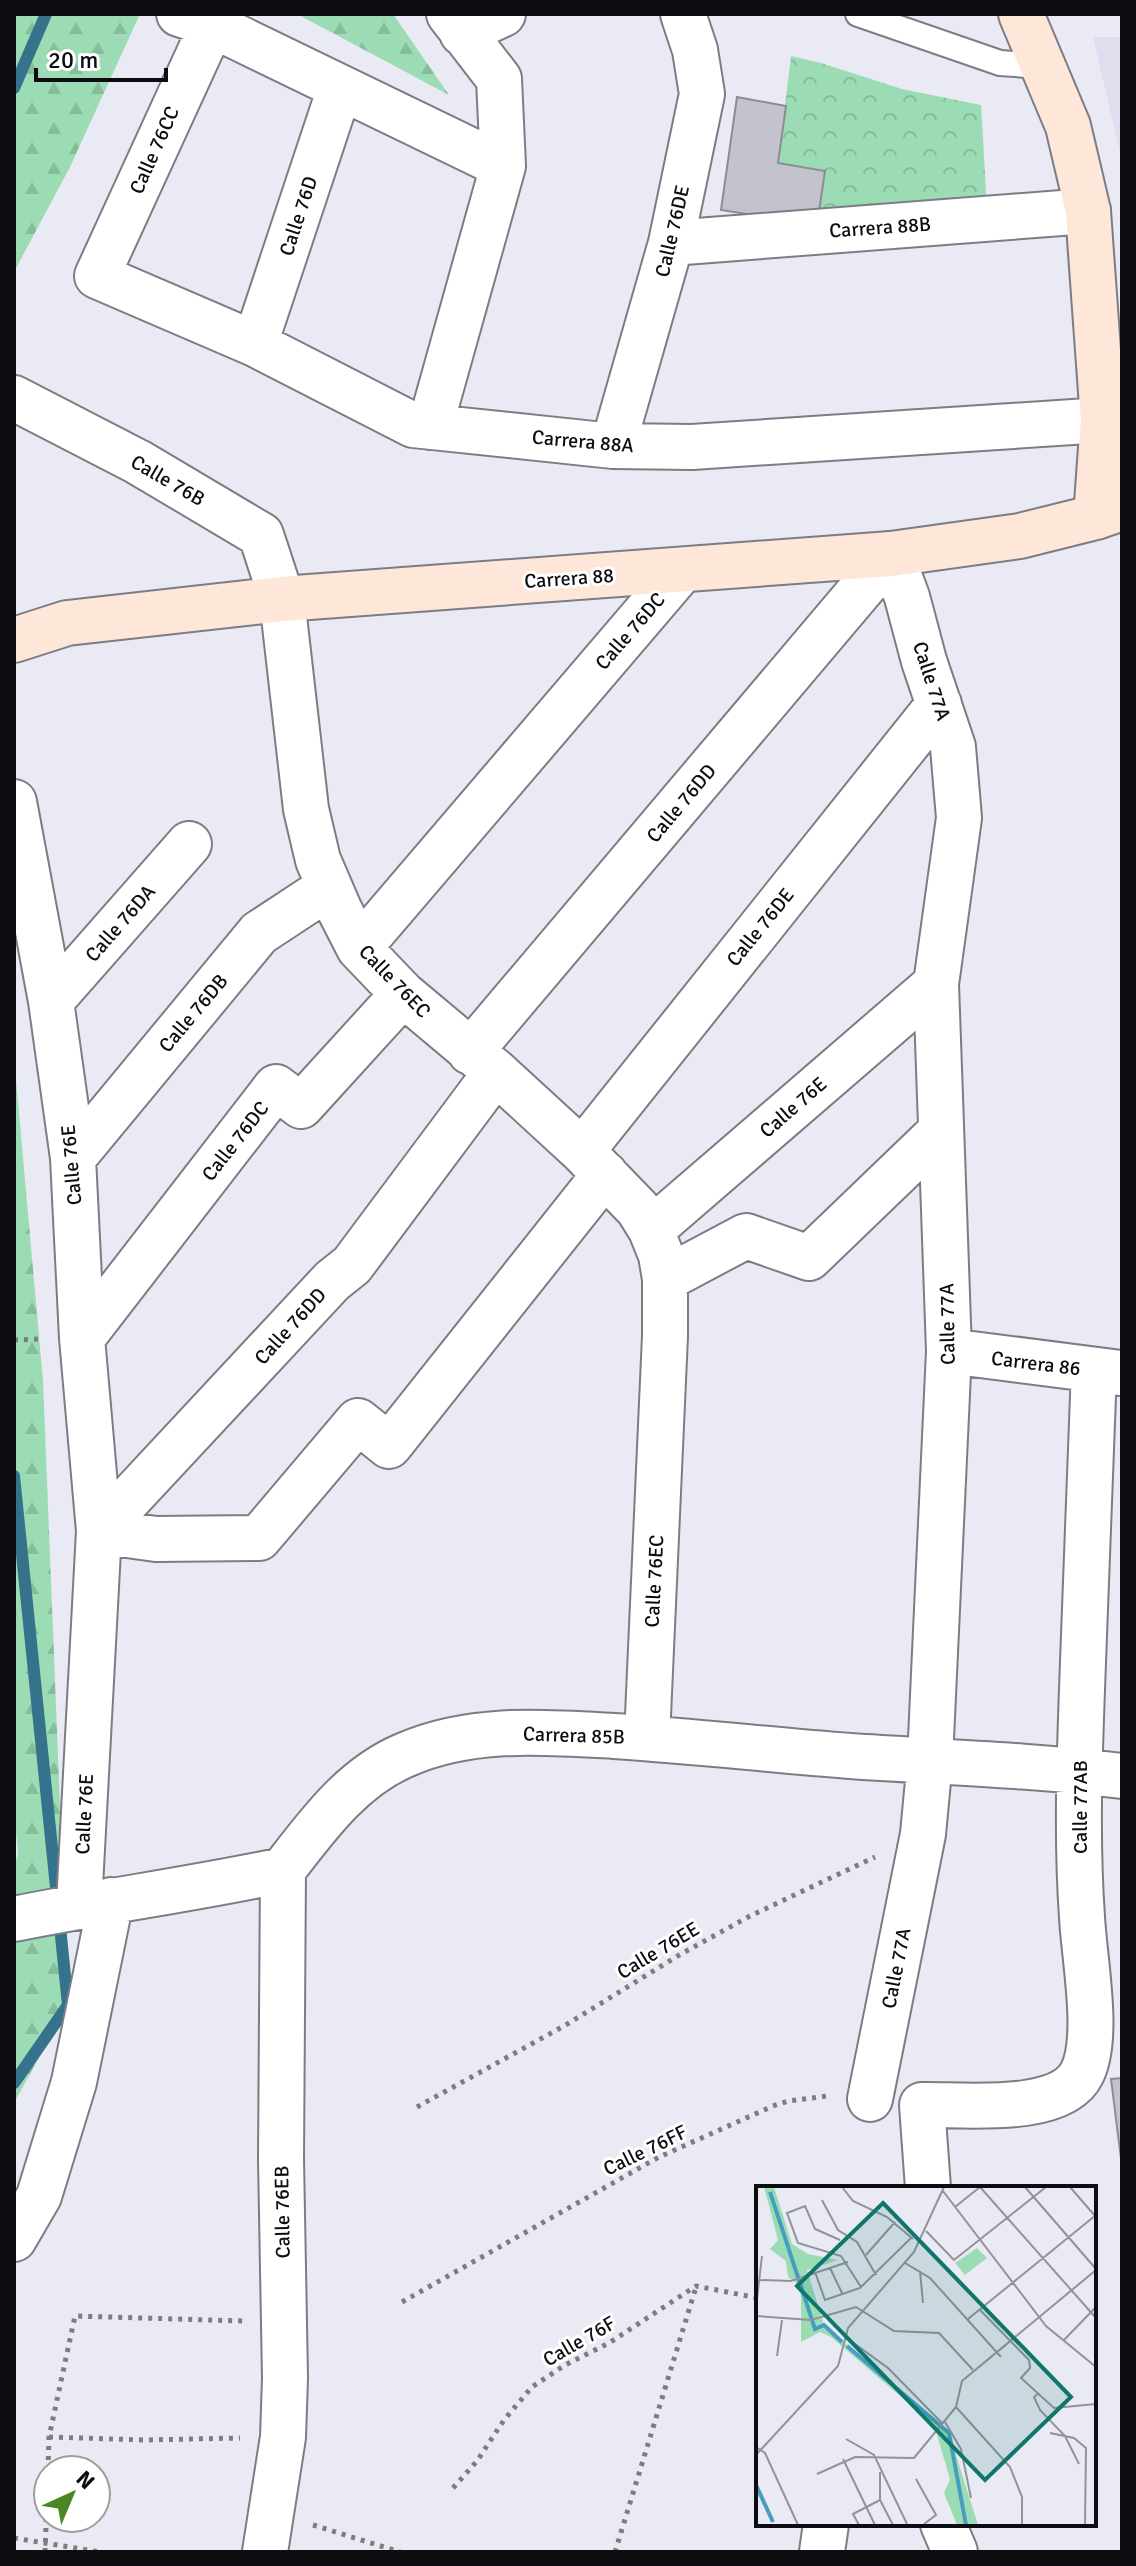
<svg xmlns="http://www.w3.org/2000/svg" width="1136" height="2566" font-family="Signika,sans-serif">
<defs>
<pattern id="forest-firs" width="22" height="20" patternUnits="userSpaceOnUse" patternTransform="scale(2)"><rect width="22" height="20" fill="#9cdcb4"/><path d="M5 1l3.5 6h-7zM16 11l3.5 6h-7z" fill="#85bc9a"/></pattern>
<pattern id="park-crowns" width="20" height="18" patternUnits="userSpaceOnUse" patternTransform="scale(2)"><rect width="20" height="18" fill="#9cdcb4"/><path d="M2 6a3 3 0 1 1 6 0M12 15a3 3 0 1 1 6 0" fill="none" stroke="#85bc9a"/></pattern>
</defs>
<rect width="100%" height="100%" fill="#eaeaf4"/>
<path fill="#dedeef" d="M1093 37H1122V161Z"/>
<path fill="url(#forest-firs)" d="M14 14H140L70 167 14 272Z
M297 14H393L449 95Z
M14 1057 43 1381 68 2005 14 2103V1866L18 1854 14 1811Z"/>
<path fill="url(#park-crowns)" d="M791 56 821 63 902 89 981 105 987 209 817 225 824 171 778 163Z"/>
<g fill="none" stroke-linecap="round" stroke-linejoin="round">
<path stroke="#35728b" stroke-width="12" d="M14 88 46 14
M14 1476 68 2005 14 2083"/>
</g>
<path fill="#c3c3cd" stroke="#8c8c95" stroke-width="2" d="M737 97 786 106 778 163 825 171 817 225 721 210Z
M1122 2078V2167L1111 2079Z"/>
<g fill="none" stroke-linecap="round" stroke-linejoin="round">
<g stroke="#7c7c85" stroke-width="28">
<path id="lane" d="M858 14 1000 63 1041 66"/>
</g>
<g stroke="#7c7c85" stroke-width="48">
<path id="street" d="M179 14 212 25 503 166
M212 25 97 276 255 344 413 425 613 446 692 447 1103 420
M462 33 503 14
M671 243 1088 211
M255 344 340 88
M14 398 138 462 261 535 282 599 306 809 318 860 339 909 359 948 403 994 496 1072 582 1151 638 1209 651 1230 661 1255 665 1279V1336L647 1738
M430 427 503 166 499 79 449 14
M613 446 671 243 702 94 695 50 683 14
M14 802 51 1001 73 1158 82 1338 99 1531 79 1905
M359 948 682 570
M51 1001 189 844
M470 1052 891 554 907 597 924 661 953 747 959 818 936 984 949 1351 930 1760 923 1834 870 2099
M582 1151 939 704
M73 1158 259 933 329 887
M651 1230 936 984
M665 1279 746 1236 809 1258 940 1132
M82 1338 276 1087 301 1106 403 994
M949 1351 1121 1373
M99 1531 156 1539 259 1538 358 1421 389 1446 605 1174
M99 1531 332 1281 352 1265 496 1072
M14 1919C103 1901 194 1889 283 1870 317 1826 352 1777 405 1755 471 1726 544 1732 614 1736 693 1741 771 1750 850 1756 941 1762 1032 1765 1122 1776
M928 2188 922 2105C962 2104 1061 2116 1082 2073 1100 2037 1084 1958 1082 1917 1076 1832 1080 1746 1083 1662 1087 1564 1090 1467 1094 1370
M14 2239 39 2196 74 2082 111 1900
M943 2524 955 2552
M265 2552 283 2437 285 2378 281 2159 283 1870
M822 2552 826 2524"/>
</g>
<g stroke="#7c7c85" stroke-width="48">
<path id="secondary" d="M1021 14 1068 126 1088 211 1103 420 1096 517
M14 640 67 623 282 599 891 554 1020 536 1096 517 1122 508"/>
</g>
<path stroke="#7c7c83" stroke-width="5" stroke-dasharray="4 6" stroke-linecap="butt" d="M14 1340 41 1339
M417 2107 564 2026 681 1954 750 1916 875 1857
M402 2302 659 2157 773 2106 788 2101 827 2096
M49 2437 145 2440 240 2438
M48 2470 49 2437 75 2316 243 2321
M453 2488 477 2461 504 2420 532 2387 565 2365 609 2343 696 2286 758 2298
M313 2525 400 2552
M14 2538 100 2552
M45 2552 48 2474
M615 2552 696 2287"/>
<use href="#lane" stroke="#fff" stroke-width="24"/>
<use href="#street" stroke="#fff" stroke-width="44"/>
<use href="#secondary" stroke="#fee6d9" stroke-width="44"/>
</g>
<g text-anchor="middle" stroke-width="6" stroke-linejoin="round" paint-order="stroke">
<g font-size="20" fill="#0d0d11" stroke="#fff">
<text transform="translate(154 150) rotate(-66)" y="7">Calle 76CC</text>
<text transform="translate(298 216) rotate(-72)" y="7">Calle 76D</text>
<text transform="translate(880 227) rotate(-4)" y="7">Carrera 88B</text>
<text transform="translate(672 231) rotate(-77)" y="7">Calle 76DE</text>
<text transform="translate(583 441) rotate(5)" y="7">Carrera 88A</text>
<text transform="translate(168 480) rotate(30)" y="7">Calle 76B</text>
<text transform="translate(569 578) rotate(-4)" y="7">Carrera 88</text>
<text transform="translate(630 631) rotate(-49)" y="7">Calle 76DC</text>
<text transform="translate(932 681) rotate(72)" y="7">Calle 77A</text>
<text transform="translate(681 803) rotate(-50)" y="7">Calle 76DD</text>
<text transform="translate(120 923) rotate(-49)" y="7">Calle 76DA</text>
<text transform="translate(760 927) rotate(-51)" y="7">Calle 76DE</text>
<text transform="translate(395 981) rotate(46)" y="7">Calle 76EC</text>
<text transform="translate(193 1013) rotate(-50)" y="7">Calle 76DB</text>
<text transform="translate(793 1107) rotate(-41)" y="7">Calle 76E</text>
<text transform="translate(235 1141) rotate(-52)" y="7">Calle 76DC</text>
<text transform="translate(71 1165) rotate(-95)" y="7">Calle 76E</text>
<text transform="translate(947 1324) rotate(-91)" y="7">Calle 77A</text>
<text transform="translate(290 1326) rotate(-48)" y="7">Calle 76DD</text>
<text transform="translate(1036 1363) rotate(7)" y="7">Carrera 86</text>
<text transform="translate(654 1581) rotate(-87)" y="7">Calle 76EC</text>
<text transform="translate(574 1735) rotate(2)" y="7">Carrera 85B</text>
<text transform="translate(1080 1807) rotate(-90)" y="7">Calle 77AB</text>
<text transform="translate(84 1814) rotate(-87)" y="7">Calle 76E</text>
<text transform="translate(658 1950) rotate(-31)" y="7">Calle 76EE</text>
<text transform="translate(896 1968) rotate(-79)" y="7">Calle 77A</text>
<text transform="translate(645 2150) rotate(-26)" y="7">Calle 76FF</text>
<text transform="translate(282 2212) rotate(-91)" y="7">Calle 76EB</text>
<text transform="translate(579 2341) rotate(-30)" y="7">Calle 76F</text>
</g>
</g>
<g transform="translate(756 2186)">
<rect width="340" height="340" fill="#eaeaf4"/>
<path d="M8 1H18L36 58 52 68 82 74 51 84 68 139 193 247 222 339H201L188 307 194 293 178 239 75 151 64 146 45 156V111L42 98 32 91 30 75 14 63 22 54Z" fill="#9cdcb4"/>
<path d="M221 62 231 72 209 89 199 77Z" fill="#9cdcb4"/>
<path fill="none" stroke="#469dbf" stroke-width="4" d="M14 6 59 143 68 139 86 156M91 160 193 247 210 339M0 299 17 336"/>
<path fill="none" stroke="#929299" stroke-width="2" d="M86 1 97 15 131 31 157 53M224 1 340 132M269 1 340 83M314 1 340 31M187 5 290 140 340 181M66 14 82 44 101 56 120 89M199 21 224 1M170 45 198 74 290 1M84 54 59 43 49 20 31 27 42 57 85 70 105 101M110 69 139 36M149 77 174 92 245 171M74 82 86 107M164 85 167 117M59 86 69 114 104 102 156 51M3 94 35 95 92 76M0 121 6 70M224 124 273 174 274 182 265 192 298 222 340 218M0 130 55 134 100 121 138 145 183 147 217 184M212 133 340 29M88 150 132 182 187 238M307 155 340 121M21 170 26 134M282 208 278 211 284 224 309 250 323 278M200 221 254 281 266 311V339M189 236 205 263 215 312M294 247 318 252 330 262 329 339M90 253 118 269 151 338M0 261 9 267 42 339M0 269 82 180 92 142 158 66 188 1M87 273 119 339M124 286V314L137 339M61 288 99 271 158 272 200 221 206 195 340 84M160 293 180 329 168 338M103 339 97 328 124 314"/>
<path fill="#0f766e" fill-opacity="0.15" stroke="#0f766e" stroke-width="4" d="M127 17 315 211 229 294 41 100Z"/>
<rect width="340" height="340" fill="none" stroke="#0d0d11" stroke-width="4"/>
</g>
<rect width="1136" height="2566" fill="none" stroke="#0d0d11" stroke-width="32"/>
<g transform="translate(72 2494) rotate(44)"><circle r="38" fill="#ffffff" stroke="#9e9ea0" stroke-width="2"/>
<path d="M0-6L14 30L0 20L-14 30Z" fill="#4b8725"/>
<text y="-12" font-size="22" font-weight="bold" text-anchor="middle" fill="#0d0d11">N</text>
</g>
<path d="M36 68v12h130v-12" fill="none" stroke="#0d0d11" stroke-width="4"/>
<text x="48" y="68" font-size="24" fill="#0d0d11" stroke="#ffffff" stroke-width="6" paint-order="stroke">20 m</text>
</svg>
